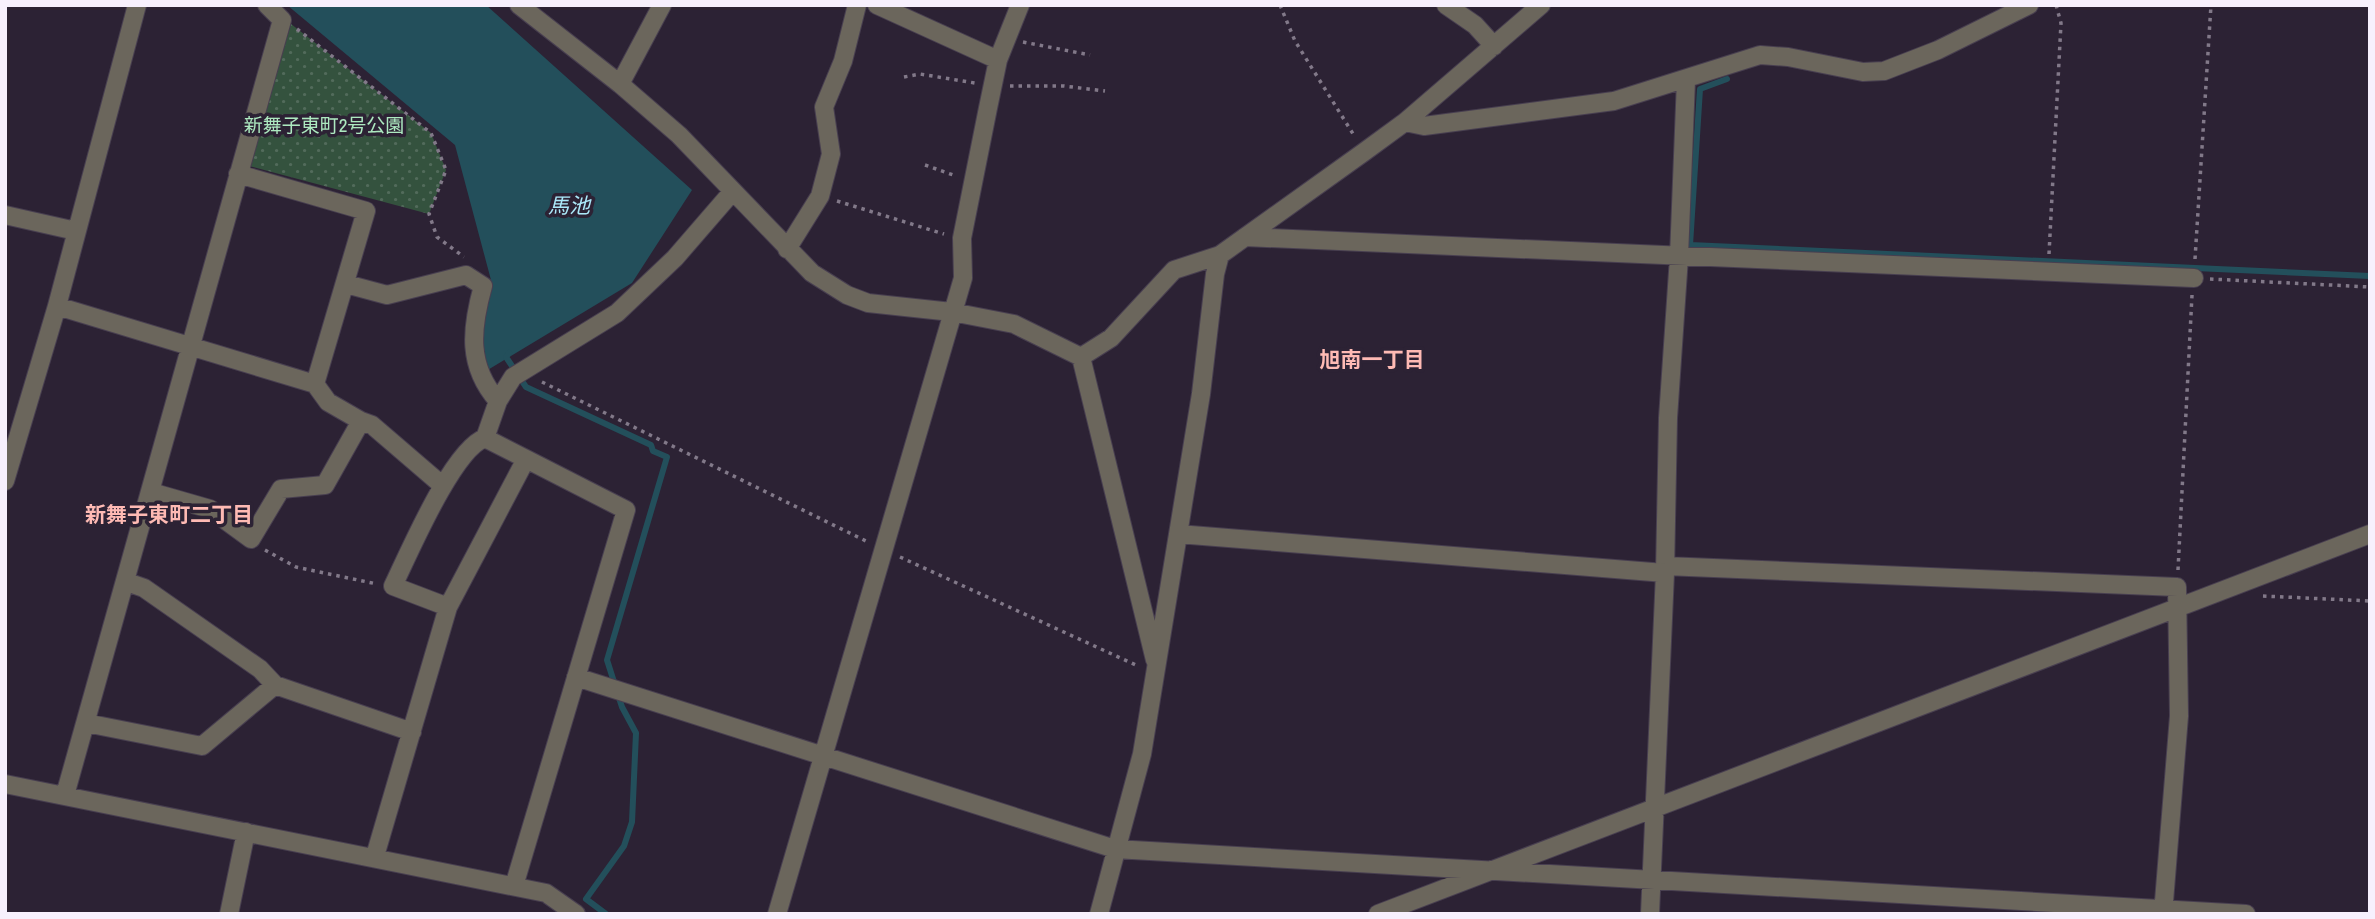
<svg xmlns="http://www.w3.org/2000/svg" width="2375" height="919" font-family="'Archivo Narrow','Noto Sans JP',sans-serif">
<defs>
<pattern id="park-dots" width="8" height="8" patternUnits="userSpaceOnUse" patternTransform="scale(1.75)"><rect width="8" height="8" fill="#34523e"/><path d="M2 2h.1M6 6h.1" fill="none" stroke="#526b5b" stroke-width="1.8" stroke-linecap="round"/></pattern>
</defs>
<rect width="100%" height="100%" fill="#2c2234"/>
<path fill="url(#park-dots)" d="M291 24 431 133 446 170 429 214 249 166Z"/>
<path fill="#234f5b" d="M287 5H486L692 190 632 283 486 371 479 341 482 315 491 280 455 145Z"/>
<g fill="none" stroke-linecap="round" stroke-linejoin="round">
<path stroke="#234f5b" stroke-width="6" d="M1727 79 1700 89 1690 245 2370 276
M509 353 506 357 526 387 651 445 653 451 667 457 607 660 622 707 636 733 632 822 624 846 586 899 606 914"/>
<g stroke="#483f50" stroke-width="20">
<path id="minor" d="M519 5 620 84 679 135 812 273 847 295 868 303 952 312 1014 324 1081 357
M877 5 998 60
M1446 5 1475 25 1494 46
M620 84 662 5
M1405 122 1424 126 1614 101 1760 55 1788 57 1863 72 1884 71 1938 50 2029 5
M5 215 76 231
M1245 237 2194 278
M787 249 820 196 831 154 824 107 843 61 857 5
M346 284 387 295 466 275 483 286C471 329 467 366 498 401
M57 306 315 384 366 211 238 174
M1081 357 1111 338 1174 270 1220 255 1364 152 1405 122 1541 5
M1081 357 1155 660
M361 421 372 425 443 486
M5 481 57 306 137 5
M151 492 210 509 251 539 281 489 325 485 361 421 328 402 315 384
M1178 534 1665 573
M1665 566 2177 587 2179 716 2163 914
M127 582 144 588 260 669 275 685 412 732
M448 607 393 586C409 553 453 449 485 438
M576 677 1115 849 2246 914
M86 723 202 746 275 685
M5 784 546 893 576 914
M65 795 282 20 267 5
M375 856 448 607 526 459
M514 886 626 510 485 438 498 401 513 377 617 313 675 258 733 191
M229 914 246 832
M777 914 963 278 962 238 988 108 998 60 1020 5
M1099 914 1142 754 1201 394 1215 274 1220 255
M1378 914 2370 534
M1650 914 1665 573 1668 418 1679 257 1686 80"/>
</g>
<path stroke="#827989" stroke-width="3.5" stroke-dasharray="3.5 5" stroke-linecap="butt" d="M1280 5 1295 41 1355 137
M297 29 431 133 446 170 429 214 437 237 464 257
M1023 42 1090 55
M904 77 920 74 975 83
M1010 86H1064L1105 91
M925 165 956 176
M837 201 944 234
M2049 254 2061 23 2056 5
M2195 259 2211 5
M2210 279 2370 287
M542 382 868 542
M265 550 296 567 377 584
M900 557 1138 666
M2178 570 2192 295
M2263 596 2370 601"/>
<use href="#minor" stroke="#6b665c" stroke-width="18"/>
</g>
<g text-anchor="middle" stroke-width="7" stroke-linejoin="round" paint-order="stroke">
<g font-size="19" fill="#ade9c0" stroke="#2c2234">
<text x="324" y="132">新舞子東町2号公園</text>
</g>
<g font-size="21" font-style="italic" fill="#abe8f9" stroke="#2c2234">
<text x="569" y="213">馬池</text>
</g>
<g font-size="21" font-weight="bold" fill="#febab4" stroke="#2c2234">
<text x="1372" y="367">旭南一丁目</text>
<text x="169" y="522">新舞子東町二丁目</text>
</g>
</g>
<rect width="2375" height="919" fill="none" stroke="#f7f0fd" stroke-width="14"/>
</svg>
